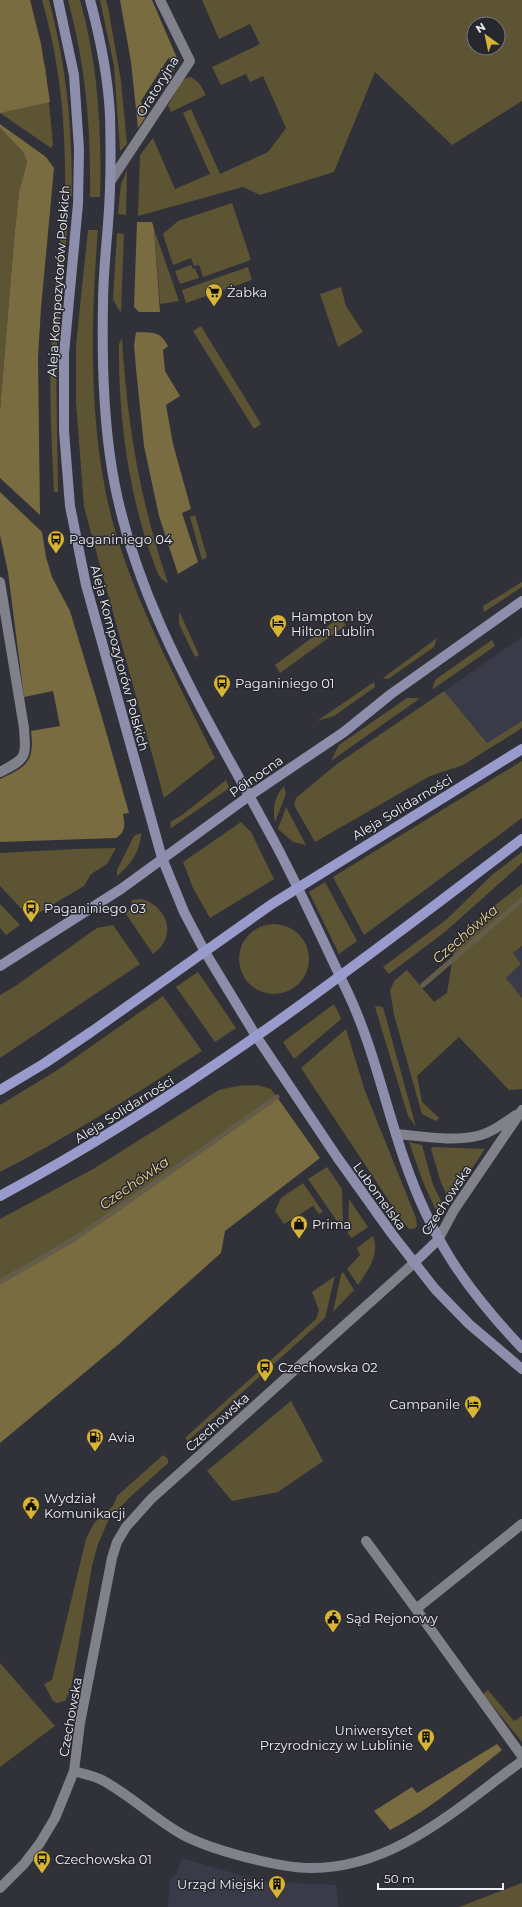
<svg xmlns="http://www.w3.org/2000/svg" width="522" height="1907" font-family="Montserrat,sans-serif">
<rect width="100%" height="100%" fill="#313139"/>
<path fill="#3a3b49" d="M522 637V721L487 743 444 691Z
M522 946V998L506 978 521 965 513 953Z
M182 1858 259 1881 336 1885 339 1907H168L170 1879 176 1874Z"/>
<path fill="#5d5434" fill-rule="evenodd" d="M0 0H30L46 71 53 145 51 148 0 113Z
M42 0H49C67 69 72 125 72 196H65C66 127 61 67 42 0Z
M68 0H80C98 63 102 131 100 197H90C91 127 86 68 68 0Z
M100 0H106L108 7 121 81 127 144 120 151 114 66Z
M202 0H522V101L452 145 375 72 334 172 260 195 243 187 138 216 140 155 153 138 175 189 210 174 183 113 191 109 220 174 268 152 286 128 263 76 250 82 246 74 221 85 212 67 260 44 250 24 219 39ZM474 24H498V48H474Z
M191 77 199 83 206 95 171 112 168 105 182 81 186 78Z
M0 128 23 152 27 162 19 192 14 240 0 410Z
M127 170 126 215 118 214 121 184Z
M232 203 251 260 203 277 199 265 194 266 191 258 173 265 163 234 178 221Z
M64 211 69 212 60 305 56 357 58 492H54C52 446 49 401 51 355 52 307 58 259 64 211Z
M154 229 179 301 160 304Z
M88 230H98C90 327 88 443 117 537 141 614 180 686 215 758L164 798 84 507 76 402V345Z
M117 233 124 234 121 312 118 309 113 299Z
M191 265 193 269 195 268 199 278 180 284 175 271Z
M248 267 252 280 186 303 182 290Z
M341 287 346 306 363 332 338 347 320 294Z
M201 326 261 424 254 429 193 331Z
M122 338C127 424 140 501 168 583 157 579 155 564 151 555 128 491 118 412 119 344Z
M195 515 207 557 202 560 190 517Z
M522 582V587L484 612 483 606Z
M179 611 199 655 195 657 179 624Z
M340 617 346 625 280 673 275 665Z
M437 638 434 647 388 679 383 678Z
M492 640 495 646 433 689V686L436 679Z
M374 682 375 687 334 716 317 721Z
M444 691 487 743 522 721V728L463 765 430 776 315 842 294 805 296 798 337 764Z
M407 698H416L419 699 331 761 339 745Z
M522 761V818L364 935 333 877Z
M226 780 229 787 228 789 171 828 170 822 182 815Z
M284 786 286 794 275 822C272 810 275 795 284 786Z
M286 807 306 845 293 842 278 829Z
M241 822 251 832 274 879 210 918 193 888 183 862Z
M141 833C141 850 130 866 117 876V870L134 836Z
M116 848 107 864 91 874 84 886 30 918 0 886V853L76 849Z
M522 852V863L446 931 389 974 383 967 447 919 492 875Z
M325 882 357 941 339 954 309 892Z
M522 884V946L513 953 521 964 506 978 522 998V1089L509 1090 459 1037 417 1076 422 1102 439 1118 436 1121 422 1114 394 1015 390 990 395 980 407 970 434 1002 447 993 454 950 471 924Z
M142 899C169 908 177 937 153 954L126 914 131 907 132 900Z
M0 904 20 925 6 935 0 928Z
M239 959a35 35 0 1 1 70 0a35 35 0 1 1-70 0Z
M113 925 140 964 0 1058V995L14 987 97 928Z
M198 972 236 1028 215 1042 176 987Z
M163 996 202 1051C136 1094 70 1136 0 1172V1105L56 1071Z
M334 1004 341 1018 340 1020 294 1059 283 1042Z
M377 1006 383 1007 416 1127 408 1116 375 1007Z
M346 1029 365 1091 416 1218 417 1226 414 1229H409L403 1222 301 1068Z
M257 1085 271 1089 277 1097 76 1238 0 1282V1219L93 1169 219 1090 237 1086Z
M409 1142 422 1145 433 1185 445 1209 440 1214 437 1213 423 1182Z
M432 1147 485 1149 450 1201 441 1183 431 1149Z
M327 1167 342 1189 343 1230 308 1179Z
M303 1183 323 1212 319 1214 313 1206 284 1224 275 1211 281 1198Z
M349 1199 368 1227 352 1238 348 1234Z
M373 1236C380 1255 368 1270 358 1285L347 1269 360 1255 357 1248Z
M343 1272 354 1290 333 1312 341 1275Z
M335 1276 325 1318 188 1441 185 1438 316 1319 319 1310 312 1292Z
M291 1401 323 1461 278 1492 232 1501 207 1471Z
M163 1455 168 1459V1463L128 1499 108 1521 98 1544 92 1566 71 1688 65 1701 57 1703 53 1701 44 1684 52 1680 86 1539 94 1523 113 1506 117 1496Z
M0 1663 55 1726 0 1767Z
M488 1690 514 1721 522 1716V1742L483 1694Z
M522 1883V1907H459Z"/>
<path fill="#796c40" d="M0 0H30L41 44 50 102 0 113Z
M120 0H152L177 58 176 67 172 73 169 57 141 101 145 118 138 128 131 62Z
M0 124 46 157 54 168 41 308 38 357 40 515 0 478V410L14 240 19 192 27 162 23 152 0 128Z
M137 222H152L154 229 160 312H139L134 307Z
M136 332C153 333 159 330 168 346L163 350 165 371 180 396 166 405 173 444 191 509 182 513 198 562 178 574 159 516 144 446 136 369 134 345Z
M0 492 42 532 46 557 52 577 70 611 101 714 129 813 123 814C125 824 126 832 116 838L0 842V779C26 767 35 762 31 731L60 726 53 691 24 697 8 572 0 535Z
M277 1097 320 1158 225 1231 221 1253 119 1344 0 1443V1282L76 1238Z
M497 1744 502 1750C466 1778 431 1809 390 1830L374 1811 412 1787 417 1793Z"/>
<g fill="none" stroke-linecap="round" stroke-linejoin="round">
<path stroke="#635d4a" stroke-width="5" d="M423 985 522 900
M0 1282 76 1238 277 1097"/>
<path stroke="#80818a" stroke-width="10" d="M110 182 190 61 160 0
M0 582 24 728C26 758 27 758 0 772
M396 1134C422 1136 451 1142 477 1136 491 1133 504 1123 516 1115
M438 1240 454 1210 522 1110
M522 1524 416 1609 522 1756
M366 1541 416 1609
M74 1771C83 1774 94 1776 102 1780 132 1796 155 1820 185 1836 207 1847 232 1854 257 1860 274 1864 292 1868 310 1868 394 1869 458 1807 522 1761
M0 1888 24 1864 40 1843 55 1818 66 1791 74 1771 80 1723 112 1558 117 1542 126 1527 151 1499 414 1263"/>
<path stroke="#8c8eab" stroke-width="10" d="M58 0 74 75 79 149 78 204 64 354V431L70 506 86 585 162 858 184 912 205 952 256 1036 337 1157 392 1234 435 1289 469 1324 522 1369
M90 0C100 37 108 76 110 115 111 151 111 188 108 224 106 250 103 277 103 304 102 354 103 406 110 456 129 597 209 720 275 843 301 892 324 943 348 993 373 1046 385 1104 404 1159 431 1238 465 1288 522 1348
M0 966 121 889 249 796 344 732 391 694 522 601
M414 1263 438 1240"/>
<path stroke="#989bcb" stroke-width="10" d="M0 1090 45 1063 91 1032 272 904 522 749
M0 1196C187 1096 354 967 522 839"/>
</g>
<defs>
<g id="supermarket-pin" transform="scale(0.9)"><path d="M0 17L-7.5 6A9.5 9.5 0 1 1 7.5 6Z" fill="#d7b434" stroke="#27272f"/><path d="M-6-5.5h2.5l.6 2H6L4.5 2H-2.5L-4.4-4H-6ZM-1.5 3.2a1.3 1.3 0 1 0 .1 0ZM3 3.2a1.3 1.3 0 1 0 .1 0Z" fill="#111"/></g>
<g id="bus-pin" transform="scale(0.9)"><path d="M0 17L-7.5 6A9.5 9.5 0 1 1 7.5 6Z" fill="#d7b434" stroke="#27272f"/><path d="M-5-6H5V4H4V6H2V4H-2V6H-4V4H-5ZM-3.5-4V0h7V-4ZM-3.5 1.2v1.5H-2V1.2ZM2 1.2v1.5H3.5V1.2Z" fill="#111"/></g>
<g id="hotel-pin" transform="scale(0.9)"><path d="M0 17L-7.5 6A9.5 9.5 0 1 1 7.5 6Z" fill="#d7b434" stroke="#27272f"/><path d="M-6-4.5h1.5V1H6V5H4.5V3h-9V5H-6ZM-4 0a1.8 1.8 0 1 1 3.6 0ZM.5 0V-2.5h3Q6-2.5 6 0Z" fill="#111"/></g>
<g id="shop-pin" transform="scale(0.9)"><path d="M0 17L-7.5 6A9.5 9.5 0 1 1 7.5 6Z" fill="#d7b434" stroke="#27272f"/><path d="M-5-2.5h2.3a2.7 3.5 0 0 1 5.4 0H5L5.5 6h-11ZM-1.5-2.5h3a1.5 2.3 0 0 0-3 0Z" fill="#111"/></g>
<g id="fuel-pin" transform="scale(0.9)"><path d="M0 17L-7.5 6A9.5 9.5 0 1 1 7.5 6Z" fill="#d7b434" stroke="#27272f"/><path d="M-5.5-6h7V0h2V4h1.3V-2.5L3-4.5l.8-.8L6-3V5H2.5V1h-1V6h-7ZM-4.2-4.7v3.2H.2V-4.7Z" fill="#111"/></g>
<g id="civic-pin" transform="scale(0.9)"><path d="M0 17L-7.5 6A9.5 9.5 0 1 1 7.5 6Z" fill="#d7b434" stroke="#27272f"/><path d="M-.6-6.5H3V-4.5H.6V-3L4-1V1h2V6H-6V1h2V-1L-.6-3ZM-1.2 2.5V6h2.4V2.5Z" fill="#111"/></g>
<g id="building-pin" transform="scale(0.9)"><path d="M0 17L-7.5 6A9.5 9.5 0 1 1 7.5 6Z" fill="#d7b434" stroke="#27272f"/><path d="M-4-6H4V6H1V3H-1V6H-4ZM-2.5-4.3h1.7v1.8h-1.7ZM.8-4.3h1.7v1.8H.8ZM-2.5-1h1.7V.8h-1.7ZM.8-1h1.7V.8H.8Z" fill="#111"/></g>
</defs>
<g fill-rule="evenodd">
<use href="#supermarket-pin" x="214" y="292"/>
<use href="#bus-pin" x="56" y="539"/>
<use href="#hotel-pin" x="278" y="623"/>
<use href="#bus-pin" x="222" y="683"/>
<use href="#bus-pin" x="31" y="908"/>
<use href="#shop-pin" x="299" y="1224"/>
<use href="#bus-pin" x="265" y="1367"/>
<use href="#hotel-pin" x="473" y="1404"/>
<use href="#fuel-pin" x="95" y="1437"/>
<use href="#civic-pin" x="31" y="1505"/>
<use href="#civic-pin" x="333" y="1618"/>
<use href="#building-pin" x="426" y="1737"/>
<use href="#bus-pin" x="42" y="1859"/>
<use href="#building-pin" x="277" y="1884"/>
</g>
<g text-anchor="middle" stroke-width="3" stroke-linejoin="round" paint-order="stroke">
<g font-size="13" fill="#eff0f5" stroke="#27272f">
<text transform="translate(157 86) rotate(-58)" y="5">Oratoryjna</text>
<text transform="translate(58 281) rotate(-86)" y="5">Aleja Kompozytorów Polskich</text>
<text transform="translate(120 658) rotate(75)" y="5">Aleja Kompozytorów Polskich</text>
<text transform="translate(256 776) rotate(-35)" y="5">Północna</text>
<text transform="translate(402 807) rotate(-31)" y="5">Aleja Solidarności</text>
<text transform="translate(124 1109) rotate(-32)" y="5">Aleja Solidarności</text>
<text transform="translate(380 1196) rotate(54)" y="5">Lubomelska</text>
<text transform="translate(446 1200) rotate(-57)" y="5">Czechowska</text>
<text transform="translate(217 1422) rotate(-42)" y="5">Czechowska</text>
<text transform="translate(70 1717) rotate(-80)" y="5">Czechowska</text>
</g>
<g font-size="13" fill="#eff0f5" stroke="#27272f" text-anchor="start">
<text x="227" y="297">Żabka</text>
<text x="69" y="544">Paganiniego 04</text>
<text x="291" y="621">Hampton by<tspan x="291" dy="15">Hilton Lublin</tspan></text>
<text x="235" y="688">Paganiniego 01</text>
<text x="44" y="913">Paganiniego 03</text>
<text x="312" y="1229">Prima</text>
<text x="278" y="1372">Czechowska 02</text>
<text x="460" y="1409" text-anchor="end">Campanile</text>
<text x="108" y="1442">Avia</text>
<text x="44" y="1503">Wydział<tspan x="44" dy="15">Komunikacji</tspan></text>
<text x="346" y="1623">Sąd Rejonowy</text>
<text x="413" y="1735" text-anchor="end">Uniwersytet<tspan x="413" dy="15">Przyrodniczy w Lublinie</tspan></text>
<text x="55" y="1864">Czechowska 01</text>
<text x="264" y="1889" text-anchor="end">Urząd Miejski</text>
</g>
<g font-size="14" font-style="italic" fill="#edd890" stroke="#27272f">
<text transform="translate(465 934) rotate(-41)" y="5">Czechówka</text>
<text transform="translate(134 1183) rotate(-35)" y="5">Czechówka</text>
</g>
</g>
<g transform="translate(486 36) rotate(327)"><circle r="19" fill="#27272f" stroke="#77777e"/>
<path d="M0-3L7 15L0 10L-7 15Z" fill="#d7b434"/>
<text y="-6" font-size="11" font-weight="bold" text-anchor="middle" fill="#eff0f5">N</text>
</g>
<path d="M378 1883v6h125v-6" fill="none" stroke="#eff0f5" stroke-width="2"/>
<text x="384" y="1883" font-size="12" fill="#eff0f5" stroke="#27272f" stroke-width="3" paint-order="stroke">50 m</text>
</svg>
